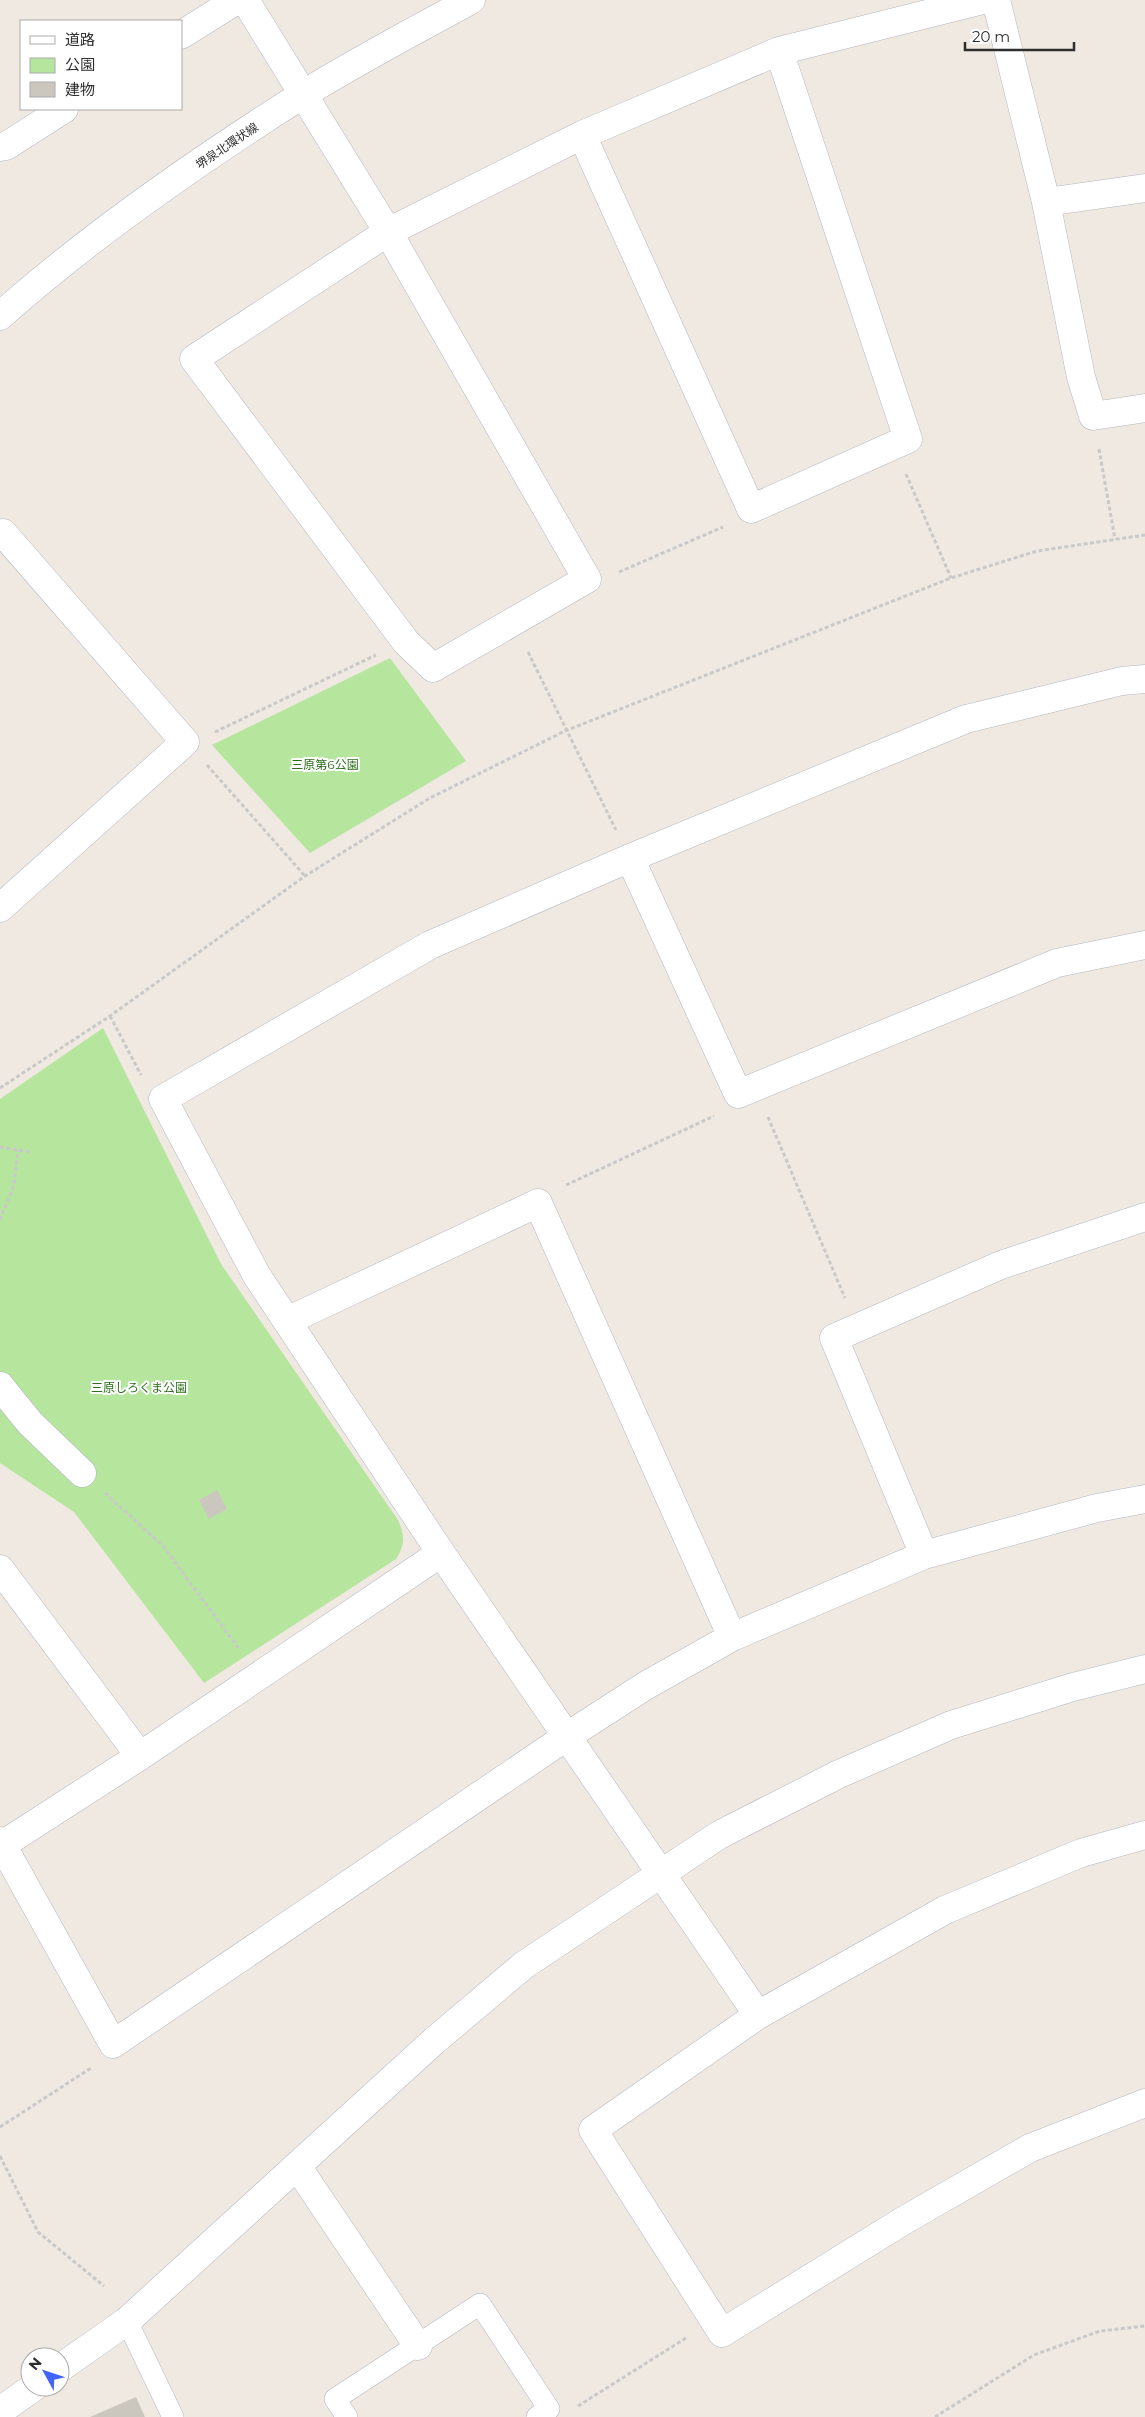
<svg xmlns="http://www.w3.org/2000/svg" width="1145" height="2417" font-family="Montserrat,'Noto Sans JP',sans-serif">
<rect width="100%" height="100%" fill="#efe9e1"/>
<path fill="#b6e59e" d="M390 658 466 761 310 853 212 745Z
M103 1028 221 1264 398 1520C405 1536 405 1545 396 1559L204 1683 74 1512 0 1463V1099Z"/>
<path fill="#cbc7bf" d="M217 1490 227 1509 209 1519 199 1500Z
M136 2397 145 2417H90Z"/>
<g fill="none" stroke-linecap="round" stroke-linejoin="round">
<g stroke="#b4b7c1" stroke-width="22">
<path id="service" d="M127 2321 173 2417
M347 2417 335 2399 480 2304 549 2409 537 2417"/>
</g>
<g stroke="#b4b7c1" stroke-width="29">
<path id="pedestrian" d="M0 1386 30 1423 82 1473"/>
</g>
<g stroke="#b4b7c1" stroke-width="29">
<path id="minor" d="M245 0 388 232 587 579 433 668 406 642 194 359 388 232 582 135 779 51 983 0
M996 0 1046 202 1081 377 1093 416 1145 408
M181 35 237 0
M582 135 751 509 908 439 779 51
M0 147 6 146 64 109
M1046 202 1145 188
M0 536 3 533 185 742 0 908
M630 858 738 1094 1057 963 1145 945
M287 1321 538 1203 732 1637
M924 1555 834 1338 1001 1265 1145 1217
M0 1569 140 1756
M1145 1835 1081 1853 945 1910 758 2015 593 2130 722 2333 903 2221 1030 2148 1145 2103
M0 1841 113 2044 566 1737 645 1686 732 1637 924 1555 1097 1508 1145 1499
M2 1845 140 1756 441 1553
M758 2015 441 1553 257 1276 163 1099 430 945 630 858 966 719 1122 681 1145 679
M297 2166 418 2346"/>
</g>
<g stroke="#b4b7c1" stroke-width="29">
<path id="tertiary" d="M60 2368 127 2321 434 2041 524 1965 719 1835 839 1774 951 1725 1073 1687 1145 1669
M0 2411 34 2387"/>
</g>
<g stroke="#b4b7c1" stroke-width="29">
<path id="secondary" d="M0 316C92 234 198 161 302 95 357 61 414 31 471 0"/>
</g>
<path stroke="#c9c9c9" stroke-width="3" stroke-dasharray="4 2.5" stroke-linecap="butt" d="M1099 449 1115 539
M906 474 951 578
M619 572 723 527
M528 652 616 830
M215 732 376 655
M207 765 305 876
M110 1016 141 1075
M0 1088 110 1016 305 876 430 798 565 731 951 578 1037 551 1145 535
M768 1117 845 1298
M0 1147 30 1152
M566 1185 714 1116
M0 1220 14 1185 18 1150
M105 1493 164 1547 239 1649
M0 2127 91 2068
M0 2156 38 2232 104 2286
M578 2406 686 2338
M935 2417 1034 2355 1100 2331 1145 2326"/>
<use href="#service" stroke="#fff" stroke-width="21"/>
<use href="#pedestrian" stroke="#fff" stroke-width="28"/>
<use href="#minor" stroke="#fff" stroke-width="28"/>
<use href="#tertiary" stroke="#fff" stroke-width="28"/>
<use href="#secondary" stroke="#fff" stroke-width="28"/>
</g>
<g text-anchor="middle" stroke-width="4" stroke-linejoin="round" paint-order="stroke">
<g font-size="12" fill="#2e2e2e" stroke="#fff">
<text transform="translate(227 146) rotate(-34)" y="4">堺泉北環状線</text>
</g>
<g font-size="12" fill="#2c6e1b" stroke="#fff">
<text x="325" y="769">三原第6公園</text>
<text x="139" y="1392">三原しろくま公園</text>
</g>
</g>
<rect x="20" y="20" width="162" height="90" fill="#ffffff" stroke="#ababab"/>
<rect x="30" y="36" width="25" height="8" fill="#ffffff" stroke="#ababab"/>
<text x="65" y="45" font-size="15" fill="#2e2e2e">道路</text>
<rect x="30" y="58" width="25" height="15" fill="#b6e59e" stroke="#ababab"/>
<text x="65" y="70" font-size="15" fill="#2e2e2e">公園</text>
<rect x="30" y="82" width="25" height="15" fill="#cbc7bf" stroke="#ababab"/>
<text x="65" y="95" font-size="15" fill="#2e2e2e">建物</text>
<g transform="translate(45 2372) rotate(310)"><circle r="24" fill="#ffffff" stroke="#ababab"/>
<path d="M0-4L9 19L0 12L-9 19Z" fill="#4264fb"/>
<text y="-8" font-size="14" font-weight="bold" text-anchor="middle" fill="#2e2e2e">N</text>
</g>
<path d="M965 42v8h109v-8" fill="none" stroke="#2e2e2e" stroke-width="2.5"/>
<text x="972" y="42" font-size="15" fill="#2e2e2e" stroke="#ffffff" stroke-width="4" paint-order="stroke">20 m</text>
</svg>
